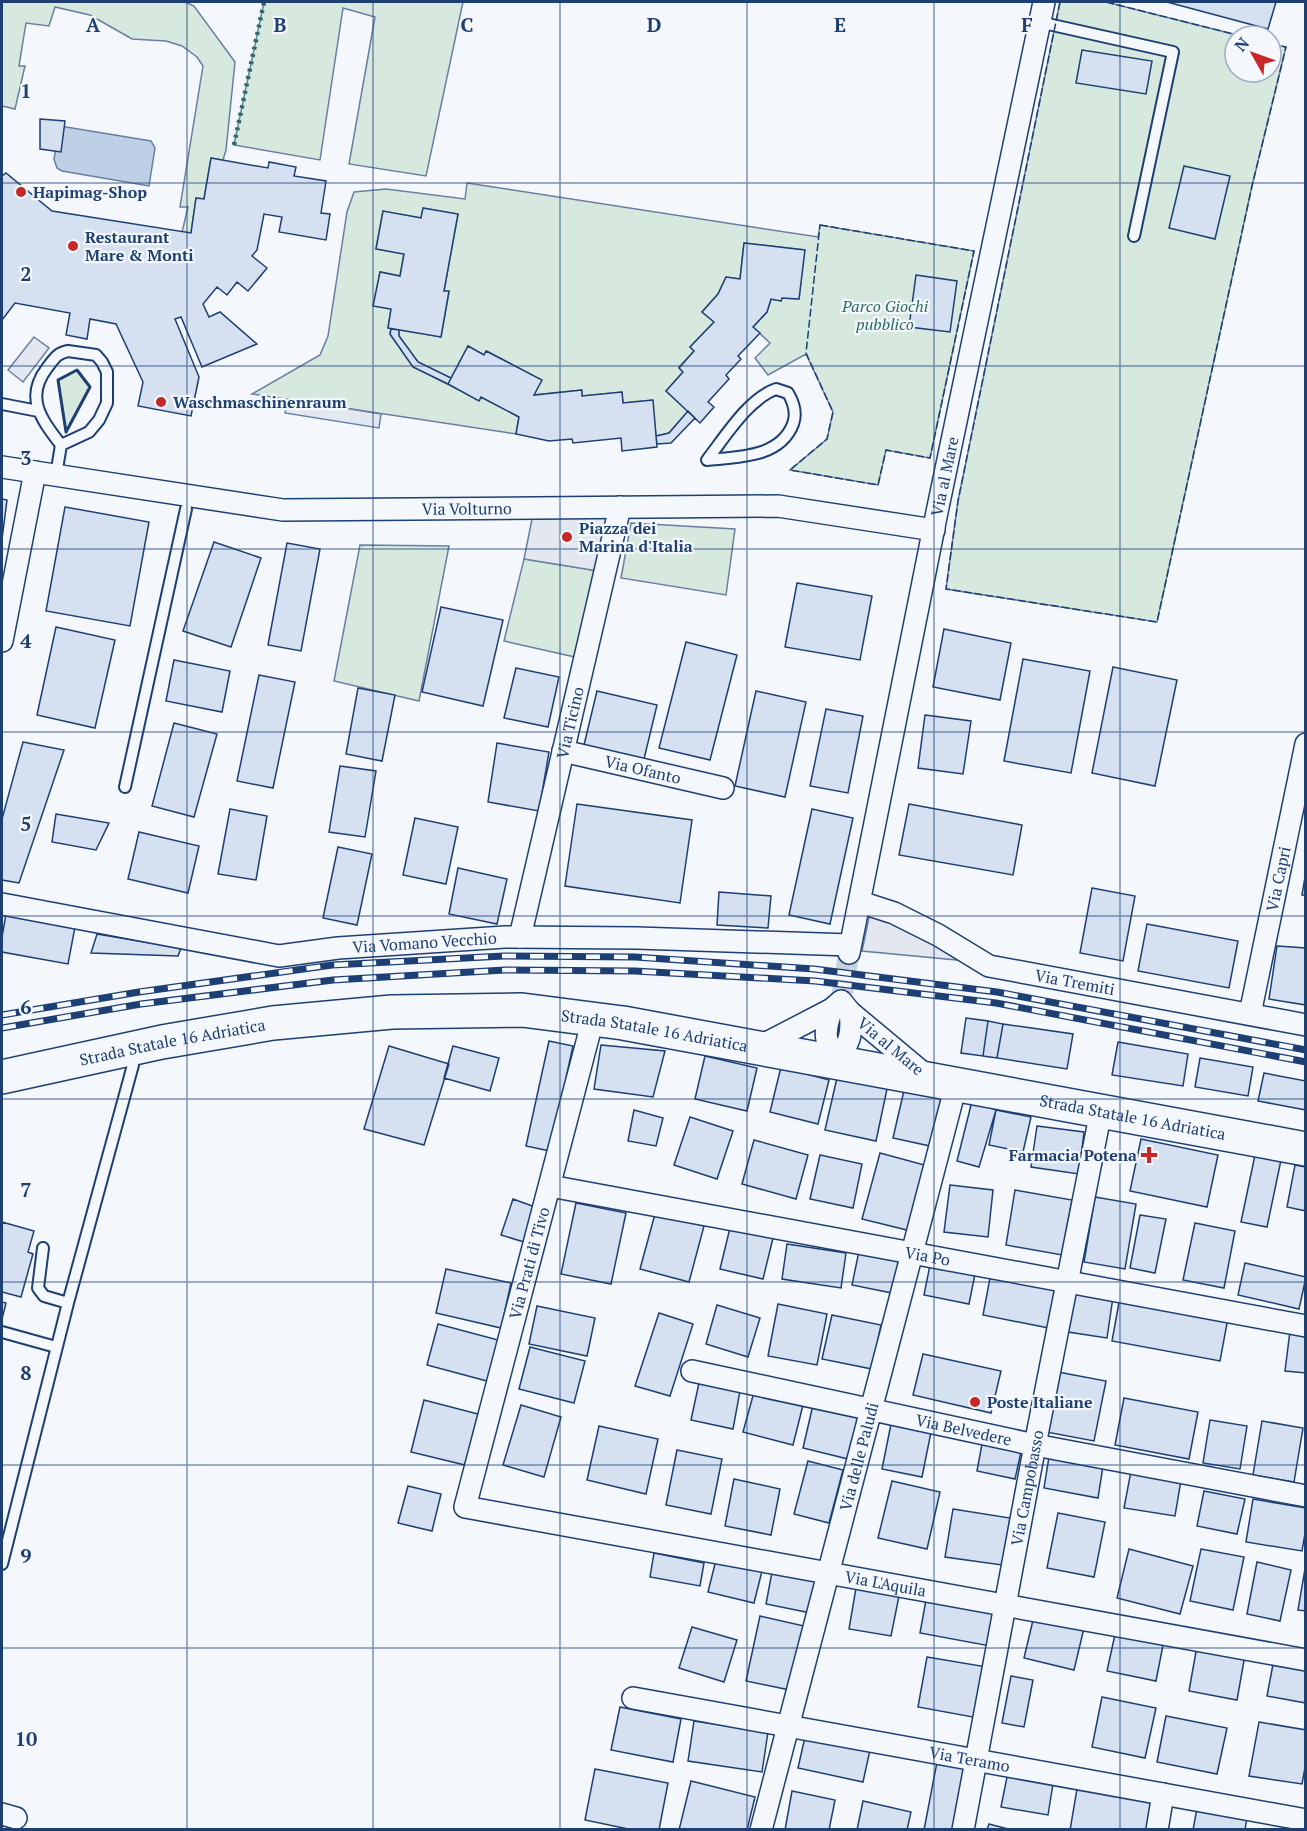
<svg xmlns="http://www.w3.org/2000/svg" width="1307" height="1831" font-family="'PT Serif',serif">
<rect width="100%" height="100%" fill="#f4f7fb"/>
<path fill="#d7e8df" stroke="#687fa3" stroke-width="1.5" d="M2 2H185L194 6 235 62 226 150 223 160 211 158 204 199 196 198 191 233 182 232 188 207H180L203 66 197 57 182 46 166 41 132 39 90 15 55 7 49 26 26 23 19 66H25L15 109 2 106Z
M264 2H463L426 176 349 164 375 17 343 8 320 160 234 145Z
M1060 2H1106L1241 36H1235V72H1271V44L1286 47 1252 186 1157 622 946 589 958 501Z
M467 183 818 237 820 225 974 251 930 458 886 450 878 485 790 470 827 439 833 412 806 354 768 375 755 358 770 343 753 327 767 312 771 299 781 301 782 298 799 299 804 250 744 243 740 279 726 277 718 294 702 312 714 322 690 347 694 351 679 367 683 372 666 391 688 411 669 433 656 436 652 400 623 403 622 392 582 396 581 390 534 395 541 380 487 351 484 355 468 346 451 378 418 362 399 336V330L441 337 449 292 444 291 458 214 423 208 421 218 383 211 376 249 404 254 400 276 380 272 374 306 391 309 388 328 391 329 390 334 413 367 479 400 481 397 519 417 516 434 252 394 320 355 328 336 347 212 354 192 386 189 465 199Z
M77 370 90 387 66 432 58 380Z
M631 523 735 529 726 595 621 578Z
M360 545 449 546 419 701 334 681Z
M524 559 598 571 575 657 504 641Z"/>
<path fill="#e3e8f0" stroke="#687fa3" stroke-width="1.5" d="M34 337 49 348 23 382 8 370Z
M288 399 381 414 379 428 285 413Z
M612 513 598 571 524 559 533 514Z
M870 913 950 950 957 960 862 951Z"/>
<path fill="#bed0e5" stroke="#687fa3" stroke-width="1.5" d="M60 126 151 141 155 148 149 186 62 171 57 168 54 159Z"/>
<path fill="#d5e0f0" stroke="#1d3f73" stroke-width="1.5" d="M1167 2H1276L1268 29Z
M1082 50 1152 61 1146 94 1076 83Z
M40 119 65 121 61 152 40 149Z
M211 158 268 168 269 162 296 167 294 176 326 181 321 213 330 214 326 240 279 232 282 217 264 214 257 250 252 256 267 268 248 291 237 282 227 295 217 287 203 304 209 317 220 312 257 344 202 367 181 317 175 319 199 377 191 416 138 406 143 382 116 324 90 319 87 339 66 335 70 313 15 303 2 320V176L6 173 52 211 191 233 196 198 204 199Z
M1184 166 1230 176 1215 239 1169 228Z
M423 208 458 214 444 291H449L441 337 388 328 391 309 373 306 380 272 400 276 404 254 376 249 383 211 421 218Z
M744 243 805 250 799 299 782 298 781 301 771 299 767 312 753 327 760 333 738 356 741 359 726 375 729 379 708 402 714 407 700 423 666 391 683 372 679 368 694 351 690 347 714 322 702 312 718 294 726 277 740 279Z
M916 275 957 281 950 332 909 327Z
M391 329 399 330V336L418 362 451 378 448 384 413 367 390 334Z
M468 346 484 355 486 351 542 380 534 395 582 390V396L622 392 623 403 653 400 657 447 622 451 621 438 573 443 572 439 549 441 516 434 519 417 481 397 479 401 448 384Z
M688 411 695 418 671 443 657 444 656 436 669 433Z
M2 499 7 500 2 539Z
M65 507 149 522 130 626 46 611Z
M214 542 261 558 231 647 183 631Z
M287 543 320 549 301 651 268 645Z
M797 583 872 596 860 660 785 647Z
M441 607 503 620 483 706 422 692Z
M56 627 115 640 95 728 37 715Z
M944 629 1011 643 1000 700 933 687Z
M686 642 737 655 710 760 659 748Z
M1023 659 1090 671 1071 773 1004 761Z
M174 660 230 671 222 712 166 701Z
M1113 667 1177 680 1155 786 1092 773Z
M516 668 559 677 548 727 504 718Z
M259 675 295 682 273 788 237 781Z
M358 688 395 695 382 761 346 754Z
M597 691 657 705 644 759 584 745Z
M756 691 806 702 785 797 735 786Z
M826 709 863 716 848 793 810 786Z
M925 715 971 721 963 774 918 768Z
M174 723 217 734 194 817 152 806Z
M23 742 64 750 19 883 2 880V819Z
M497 743 549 752 539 811 488 802Z
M340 766 376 771 365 837 329 832Z
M577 804 692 820 680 903 565 886Z
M909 804 1022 825 1013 875 899 855Z
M230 809 267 816 256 880 218 874Z
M812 809 853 818 830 924 789 915Z
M56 814 109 823 96 850 52 842Z
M415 818 458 827 446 884 403 875Z
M139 832 199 846 188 893 128 879Z
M338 847 372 854 357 925 323 918Z
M458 868 507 879 497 924 449 914Z
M1306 871V895H1302Z
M1092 888 1135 896 1123 961 1080 953Z
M719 892 771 896 768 928 717 925Z
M6 914 75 927 68 964 2 952V937Z
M1147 924 1238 941 1229 988 1138 971Z
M97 934 181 948 178 956 91 953Z
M1277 946 1306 948V1005L1269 999Z
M966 1018 988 1021 983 1056 961 1053Z
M988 1021 1003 1024 997 1058 983 1056Z
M1003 1024 1073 1034 1067 1069 997 1058Z
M549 1041 573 1046 550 1151 526 1146Z
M1118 1042 1188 1054 1183 1086 1112 1075Z
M601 1045 665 1051 653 1097 594 1089Z
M389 1046 449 1064 424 1145 364 1129Z
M453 1046 499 1058 490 1091 444 1078Z
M705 1056 757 1068 747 1111 695 1099Z
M1200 1058 1253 1067 1248 1096 1195 1087Z
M781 1067 829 1080 818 1124 770 1112Z
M1264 1073 1306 1081V1110L1258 1101Z
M837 1078 887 1089 876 1141 825 1130Z
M905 1086 942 1094 930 1146 893 1138Z
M972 1101 996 1110 979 1167 957 1161Z
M634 1110 663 1118 656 1146 628 1141Z
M996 1110 1031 1117 1023 1152 989 1145Z
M690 1117 733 1131 717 1179 674 1165Z
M1037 1126 1084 1132 1079 1174 1031 1167Z
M1141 1139 1218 1155 1207 1207 1130 1191Z
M754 1140 808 1155 796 1199 742 1184Z
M880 1153 928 1166 911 1231 862 1219Z
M820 1155 862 1164 853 1208 810 1199Z
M1255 1155 1281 1160 1267 1227 1241 1222Z
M1295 1165 1306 1167V1211L1287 1207Z
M950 1185 993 1190 988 1237 944 1232Z
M1015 1190 1072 1200 1062 1255 1006 1245Z
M1095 1197 1136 1204 1125 1269 1084 1262Z
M513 1199 535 1207 524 1242 501 1235Z
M576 1203 626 1213 611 1284 561 1274Z
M655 1214 704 1226 689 1282 640 1269Z
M1140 1215 1166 1219 1155 1273 1130 1268Z
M2 1222 34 1231 28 1252 33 1254 21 1297 2 1292Z
M1195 1223 1235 1231 1224 1288 1183 1280Z
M730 1228 773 1238 763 1279 720 1269Z
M787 1244 846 1253 841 1288 782 1279Z
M859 1251 899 1260 892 1293 852 1285Z
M1245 1263 1306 1277 1299 1309 1238 1295Z
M930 1265 975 1274 969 1304 924 1295Z
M446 1269 511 1283 501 1328 436 1313Z
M990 1278 1066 1292 1059 1330 983 1315Z
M1074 1291 1113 1297 1107 1338 1068 1332Z
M1120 1297 1228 1318 1220 1361 1112 1341Z
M2 1302 6 1303 2 1319Z
M778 1304 827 1314 817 1365 768 1356Z
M717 1305 760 1318 748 1357 706 1344Z
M537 1306 595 1318 587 1356 529 1344Z
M659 1313 693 1324 670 1396 635 1386Z
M832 1315 881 1325 872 1369 822 1359Z
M438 1324 498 1340 487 1381 427 1365Z
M1290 1331 1306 1332V1373L1285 1371Z
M530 1347 585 1361 574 1403 519 1389Z
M923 1354 1001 1371 991 1413 913 1395Z
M1058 1372 1106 1381 1094 1441 1046 1432Z
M699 1383 740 1391 733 1429 691 1420Z
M754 1392 803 1405 793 1445 743 1432Z
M1124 1398 1198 1412 1189 1459 1115 1445Z
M424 1400 478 1414 465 1465 411 1452Z
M521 1405 561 1417 544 1477 503 1465Z
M813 1405 859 1415 848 1459 803 1448Z
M1210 1420 1247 1426 1240 1469 1203 1463Z
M1262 1421 1303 1428 1294 1482 1253 1475Z
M891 1424 931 1432 922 1477 882 1469Z
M599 1426 658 1439 646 1494 587 1480Z
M982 1444 1021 1452 1015 1479 977 1471Z
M677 1450 722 1459 711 1514 666 1505Z
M1049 1457 1103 1466 1098 1498 1044 1488Z
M808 1461 843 1470 829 1523 794 1514Z
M1131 1471 1181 1480 1175 1516 1124 1508Z
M734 1479 780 1489 771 1535 725 1526Z
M892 1481 940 1492 927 1549 878 1538Z
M408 1486 441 1494 432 1531 398 1523Z
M1204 1491 1245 1499 1237 1534 1197 1526Z
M1253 1499 1306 1508V1528L1302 1551 1246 1542Z
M953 1509 1010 1518 1002 1565 945 1557Z
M1058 1513 1105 1522 1094 1577 1047 1568Z
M1129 1549 1193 1566 1180 1614 1117 1598Z
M1201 1549 1244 1557 1233 1610 1190 1601Z
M654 1553 704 1563 700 1586 650 1577Z
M716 1560 762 1571 754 1603 708 1592Z
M1257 1562 1291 1570 1280 1621 1247 1614Z
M1306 1563V1611L1298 1610Z
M772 1572 816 1580 811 1613 766 1604Z
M856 1588 899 1596 891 1636 849 1629Z
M926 1600 997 1614 990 1646 920 1633Z
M760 1616 804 1626 790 1690 746 1681Z
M1034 1616 1084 1628 1074 1670 1024 1658Z
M692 1627 737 1640 724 1682 679 1668Z
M1116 1630 1164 1640 1156 1681 1107 1671Z
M1197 1646 1245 1655 1237 1700 1189 1691Z
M927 1657 987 1667 978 1718 918 1707Z
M1274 1659 1306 1665V1703L1267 1696Z
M1011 1676 1033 1680 1024 1727 1002 1723Z
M1102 1697 1156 1708 1145 1758 1092 1747Z
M620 1707 681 1719 673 1762 611 1750Z
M1166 1716 1227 1728 1217 1774 1157 1762Z
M694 1721 768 1732 762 1772 688 1761Z
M1259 1722 1306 1730V1762L1302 1784 1249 1776Z
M805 1737 870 1750 863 1782 798 1768Z
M937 1762 967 1767 955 1830H924Z
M595 1769 668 1783 659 1830H633L585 1820Z
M1007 1777 1053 1784 1048 1815 1001 1807Z
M691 1781 755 1797 747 1830H679Z
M1077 1789 1154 1803 1149 1830H1070Z
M792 1791 835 1800 829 1830H785Z
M863 1801 911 1812 907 1830H857Z
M1197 1808 1247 1817 1245 1830H1193Z
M989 1824 1012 1830H987Z"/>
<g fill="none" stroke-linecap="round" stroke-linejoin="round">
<path stroke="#c9d2e0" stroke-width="21" stroke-dasharray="21 10" stroke-linecap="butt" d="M841 1001 849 953"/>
<g stroke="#1d3f73" stroke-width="14">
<path id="service" d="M1039 22 1173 52 1134 236
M68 351 96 355 102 362 107 372V403L99 420 89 432 61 445C42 420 24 398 47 368 54 359 57 353 68 351Z
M776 389 788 393C794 403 797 413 793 424 780 458 737 457 707 460 725 437 748 399 776 389Z
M2 404 38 411
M56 475 61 445
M125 787 186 509
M43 1248 38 1288 44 1296 68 1303
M2 1332 56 1347
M2 1564 68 1303 133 1065 132 1053"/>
</g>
<g stroke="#1d3f73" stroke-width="24">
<g id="minor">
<path id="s1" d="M2 467 283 510 778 506 934 530"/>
<path d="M2 641 35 472"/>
<path id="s2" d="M563 751 723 788"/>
<path id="s3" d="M860 902 894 913 938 935 989 966 1306 1025"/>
<path id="s4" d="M2 904 279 956 338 948 505 937 637 938 850 945"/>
<path id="s5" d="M520 937 620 507"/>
<path id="s6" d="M849 953 937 512 1044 2"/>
<path d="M832 1009C823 1033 825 1040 835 1062 849 1044 853 1036 850 1012"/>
<path id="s7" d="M1250 1014 1306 744"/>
<path id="s8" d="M593 1019 465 1507 1306 1660"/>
<path id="s9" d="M757 1048 832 1009 841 1001 850 1012 928 1077"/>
<path id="s10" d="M550 1186 1306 1326"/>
<path id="s11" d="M692 1371 1035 1445 1306 1496"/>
<path id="s12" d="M633 1698 1306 1820"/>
<path d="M2 1814 16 1818"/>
<path id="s13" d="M761 1830 956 1085"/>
<path id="s14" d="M963 1830 1035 1445 1101 1111"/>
<path d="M1157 1830 1163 1794"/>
</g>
</g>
<g stroke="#1d3f73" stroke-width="36">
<g id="primary">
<path id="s15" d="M2 1077 162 1042 273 1023 392 1012 522 1010 623 1023 1306 1149"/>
</g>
</g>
<use href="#service" stroke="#f4f7fb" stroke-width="10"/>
<use href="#minor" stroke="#f4f7fb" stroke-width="21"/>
<use href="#primary" stroke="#f4f7fb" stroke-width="33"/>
<g stroke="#1d3f73" stroke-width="7">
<path id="rail" d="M2 1015 139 992 332 965 504 956 635 957 814 969 997 992 1306 1050
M2 1028 141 1004 333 980 505 970 635 971 815 981 996 1003 1306 1062"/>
</g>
<use href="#rail" stroke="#f4f7fb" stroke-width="4.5" stroke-dasharray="14" stroke-linecap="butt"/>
<path stroke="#2c6c60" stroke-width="4.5" stroke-dasharray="3 4.5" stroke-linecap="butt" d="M234 145 264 2"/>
<path stroke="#1d3f73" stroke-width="1.5" stroke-dasharray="8 3" stroke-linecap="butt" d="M1060 2 958 501 946 589 1157 622 1252 186 1286 47 1271 44
M1106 2 1241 36
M820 225 974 251 930 458 886 450 878 485 790 470 827 439 833 412 806 353Z"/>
<path stroke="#1d3f73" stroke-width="3" d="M77 370 90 387 66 432 58 380Z"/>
</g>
<path fill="none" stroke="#1d3f73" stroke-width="1.5" stroke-opacity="0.55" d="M187 2V1830M373 2V1830M560 2V1830M747 2V1830M934 2V1830M1120 2V1830M2 183H1306M2 366H1306M2 549H1306M2 732H1306M2 916H1306M2 1099H1306M2 1282H1306M2 1465H1306M2 1648H1306"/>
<g fill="#c62828" stroke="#f4f7fb" stroke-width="2">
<circle cx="21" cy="192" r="6"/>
<circle cx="73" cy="246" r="6"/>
<circle cx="161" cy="402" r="6"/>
<circle cx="567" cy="537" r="6"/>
<path d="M1146 1146h6v6h6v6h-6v6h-6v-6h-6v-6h6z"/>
<circle cx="975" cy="1402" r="6"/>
</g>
<g text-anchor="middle" stroke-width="4.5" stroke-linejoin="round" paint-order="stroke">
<g font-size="16" font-weight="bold" fill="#1d3f73" stroke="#f4f7fb" text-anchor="start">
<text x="33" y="198">Hapimag-Shop</text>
<text x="85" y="243">Restaurant<tspan x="85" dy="18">Mare &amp; Monti</tspan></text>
<text x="173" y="408">Waschmaschinenraum</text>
<text x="579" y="534">Piazza dei<tspan x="579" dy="18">Marina d'Italia</tspan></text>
<text x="1137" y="1161" text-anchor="end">Farmacia Potena</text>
<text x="987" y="1408">Poste Italiane</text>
</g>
<g font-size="16" font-style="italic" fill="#2c6c60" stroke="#f4f7fb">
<text x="885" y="312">Parco Giochi<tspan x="885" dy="18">pubblico</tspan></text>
</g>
<g font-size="16" fill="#1d3f73" stroke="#f4f7fb">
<text dy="6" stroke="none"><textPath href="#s6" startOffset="486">Via al Mare</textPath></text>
<text dy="6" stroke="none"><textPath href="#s1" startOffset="468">Via Volturno</textPath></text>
<text dy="6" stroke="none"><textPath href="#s5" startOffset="220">Via Ticino</textPath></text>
<text dy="6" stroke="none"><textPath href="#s2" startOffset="82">Via Ofanto</textPath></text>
<text dy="6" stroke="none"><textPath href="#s7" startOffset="138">Via Capri</textPath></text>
<text dy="6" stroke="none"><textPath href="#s4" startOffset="428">Via Vomano Vecchio</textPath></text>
<text dy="6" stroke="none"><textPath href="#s3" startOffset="232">Via Tremiti</textPath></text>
<text dy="6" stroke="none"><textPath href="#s15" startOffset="660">Strada Statale 16 Adriatica</textPath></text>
<text dy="6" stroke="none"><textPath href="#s15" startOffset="174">Strada Statale 16 Adriatica</textPath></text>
<text dy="6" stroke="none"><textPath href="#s9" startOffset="164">Via al Mare</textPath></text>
<text dy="6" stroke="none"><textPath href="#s15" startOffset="1146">Strada Statale 16 Adriatica</textPath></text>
<text dy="6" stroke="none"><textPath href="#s10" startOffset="384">Via Po</textPath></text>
<text transform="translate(529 1263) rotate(-75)" y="6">Via Prati di Tivo</text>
<text dy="6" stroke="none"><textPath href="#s11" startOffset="278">Via Belvedere</textPath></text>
<text dy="6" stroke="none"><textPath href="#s13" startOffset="386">Via delle Paludi</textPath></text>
<text dy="6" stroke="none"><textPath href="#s14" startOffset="348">Via Campobasso</textPath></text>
<text dy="6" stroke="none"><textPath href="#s8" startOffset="932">Via L'Aquila</textPath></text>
<text dy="6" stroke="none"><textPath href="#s12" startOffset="342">Via Teramo</textPath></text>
</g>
</g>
<g font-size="20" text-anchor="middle" font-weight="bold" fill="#1d3f73" stroke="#f4f7fb" stroke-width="4.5" stroke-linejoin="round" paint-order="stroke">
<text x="93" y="32">A</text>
<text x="280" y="32">B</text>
<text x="467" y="32">C</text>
<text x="654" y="32">D</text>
<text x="840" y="32">E</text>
<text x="1027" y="32">F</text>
<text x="26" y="98">1</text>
<text x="26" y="281">2</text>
<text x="26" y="465">3</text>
<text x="26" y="648">4</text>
<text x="26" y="831">5</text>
<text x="26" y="1014">6</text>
<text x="26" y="1197">7</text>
<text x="26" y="1380">8</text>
<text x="26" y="1563">9</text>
<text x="26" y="1746">10</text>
</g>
<rect width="1307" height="1831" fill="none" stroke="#1d3f73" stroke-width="6"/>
<g transform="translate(1253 54) rotate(310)"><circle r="28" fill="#f4f7fb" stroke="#9eadc5" stroke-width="1.5"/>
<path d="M0-4.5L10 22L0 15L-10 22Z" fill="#c62828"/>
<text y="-9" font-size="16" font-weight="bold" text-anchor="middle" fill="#1d3f73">N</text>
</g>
</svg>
